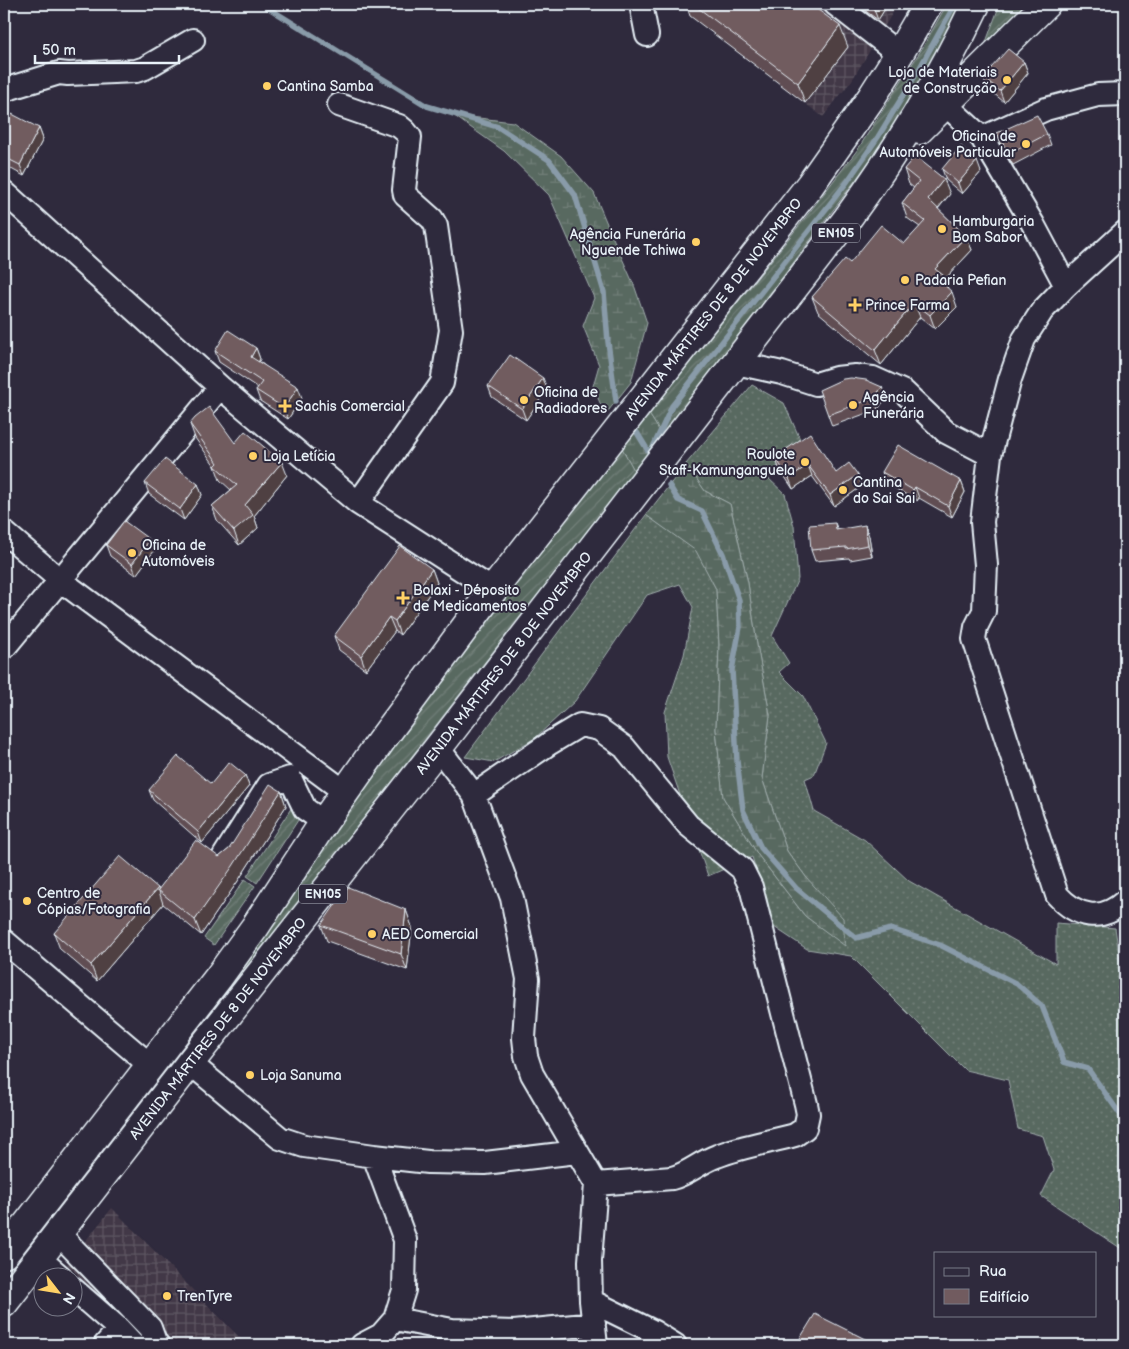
<svg xmlns="http://www.w3.org/2000/svg" width="1129" height="1349" font-family="'Balsamiq Sans',sans-serif">
<defs>
<pattern id="industrial-grid" width="8" height="8" patternUnits="userSpaceOnUse" patternTransform="scale(1.25)"><rect width="8" height="8" fill="#433947"/><path d="M0 4h8M4 0v8" fill="none" stroke="#5e5662"/></pattern>
<pattern id="grass-dots" width="8" height="8" patternUnits="userSpaceOnUse" patternTransform="scale(1.25)"><rect width="8" height="8" fill="#596961"/><path d="M2 2h.1M6 6h.1" fill="none" stroke="#717f78" stroke-width="1.8" stroke-linecap="round"/></pattern>
<pattern id="wetland-marsh" width="20" height="14" patternUnits="userSpaceOnUse" patternTransform="scale(1.25)"><rect width="20" height="14" fill="#596961"/><path d="M1 5h8M5 5V1M11 12h8M15 12V8" fill="none" stroke="#717f78"/></pattern>
<pattern id="garden-furrows" width="10" height="10" patternUnits="userSpaceOnUse" patternTransform="scale(1.25)"><rect width="10" height="10" fill="#596961"/><path d="M-1 1l2-2M0 10L10 0M9 11l2-2" fill="none" stroke="#717f78"/></pattern>
</defs>
<rect width="100%" height="100%" fill="#2f2a3d"/>
<filter id="ink" filterUnits="userSpaceOnUse"><feTurbulence type="fractalNoise" baseFrequency=".02" numOctaves="2"/><feDisplacementMap in="SourceGraphic" scale="10" xChannelSelector="R" yChannelSelector="G"/><feConvolveMatrix kernelMatrix="1 2 1 2 8 2 1 2 1" color-interpolation-filters="sRGB"/></filter>
<g filter="url(#ink)">
<path fill="url(#industrial-grid)" d="M700 4H898L852 80 823 117 690 16Z
M112 1208 247 1345H146L67 1264Z"/>
<path fill="url(#grass-dots)" stroke="#a0adac" d="M752 385 784 403 800 439 768 478 785 494 794 526 798 579 772 636 789 663 779 672 803 696 826 743 814 775 805 779 814 811 865 840 909 881 1056 964V923L1115 928 1125 992V1251L1041 1196 1054 1170 1043 1136 1018 1129 1008 1080 965 1070 851 956 807 949 774 927 752 857 708 876 667 757 665 712 684 655 693 607 680 584 647 595 575 701 535 738 494 762 465 757 646 515 697 551 716 589 719 645 716 729 723 797 758 855 805 916 845 945 806 877 787 851 762 778 770 715 757 645 748 583 730 504 705 491 686 464Z"/>
<path fill="url(#wetland-marsh)" stroke="#a0adac" d="M453 115 513 122 561 156 594 193 613 238 634 285 647 323 631 382 605 415 593 386 599 365 583 326 594 298 549 195 504 151Z
M649 414 663 436 635 472 622 449Z
M686 464 705 491 730 504 748 583 757 645 770 715 762 778 787 851 806 877 843 918 845 946 805 916 758 855 723 797 716 729 719 645 716 589 696 551 646 515Z"/>
<path fill="url(#garden-furrows)" stroke="#a0adac" d="M947 4H961L922 78 876 153 663 436 649 414 805 218 858 149 923 47Z
M1000 4H1030L990 43 986 42Z
M622 448 635 472 523 613 215 1010 303 882 358 794 478 625Z
M292 807 302 814 257 883 247 876Z
M245 879 255 886 214 945 204 938Z"/>
<g fill="none" stroke-linecap="round" stroke-linejoin="round">
<path stroke="#899ba9" stroke-width="5.5" d="M262 4 427 106 498 127 549 160 575 195 604 292 608 342 616 401
M636 431 650 454
M650 454 672 406 847 182 878 137 918 71 955 4
M669 485 678 500 702 511 723 554 739 600 740 627 732 670 737 761 743 810 761 848 796 888 856 938 891 929 940 945 1017 984 1042 1006 1064 1062 1088 1069 1125 1121"/>
<g stroke="#e8f1f8" stroke-width="26">
<path id="minor" d="M641 4 647 35
M835 4 899 54
M4 90 59 73 68 74 136 71 145 68 193 40
M945 104 982 138 1033 224 1066 286
M339 105 399 126 405 131 410 137 404 190 405 195 432 219 436 226 451 330 442 383 358 503
M982 138 1046 109 1098 95 1125 94
M4 192 220 387 358 503 493 590
M1125 232 1066 286 1042 311 1024 339 1010 379 990 455 982 522 986 565 984 611 976 627 974 639 1057 895C1077 917 1101 923 1125 901
M736 363 782 373 816 384 836 378 855 376 873 378 904 392 946 432 990 455
M4 532 60 580 345 792
M4 648 220 387
M438 748 474 795 512 898 528 979 524 1038 526 1056 532 1074 596 1184 590 1261 591 1301 596 1345
M474 795 550 743 580 725 599 729 624 747 688 825 742 869 751 887 806 1104 808 1114 805 1128 795 1135C770 1142 742 1146 717 1156 700 1162 688 1174 672 1178L596 1184
M224 856 269 785 290 778 305 809 324 822
M4 941 151 1066
M190 1063 280 1138 304 1146 374 1156 428 1162 485 1163 577 1152
M58 1233 150 1328 155 1342 158 1345
M39 1258 60 1276
M72 1288 119 1329 134 1345
M591 1301 654 1332 675 1345
M395 1319 452 1330 514 1332 594 1324
M105 1345 119 1329
M362 1345 381 1335 395 1319 404 1290 405 1240 374 1156"/>
</g>
<g stroke="#e8f1f8" stroke-width="31">
<g id="major">
<path d="M919 130 1046 4"/>
<path id="s1" d="M4 1254 218 978 255 927 324 822 381 741 493 590 810 185 871 98 899 54 928 4"/>
<path id="s2" d="M4 1303 190 1063 438 748 847 219C897 151 940 80 976 4"/>
</g>
</g>
<use href="#minor" stroke="#2f2a3d" stroke-width="22"/>
<use href="#major" stroke="#2f2a3d" stroke-width="28"/>
</g>
<path fill="#614e52" stroke="#e8f1f8" d="M686 4H810L848 47 805 103 690 16Z
M856 4H888L878 20Z
M1024 62 1028 73 1004 102 987 88 983 77Z
M39 128 43 139 24 176 4 165V129Z
M997 133 1047 134 1051 145 1013 165 1001 144Z
M904 169 950 194 938 209 966 236 972 250 945 279 948 289 957 307 935 329 920 317 881 365 818 312 812 297 850 263 904 244 920 227 907 218 902 203 914 188 909 184Z
M942 169 981 172 962 194 946 180Z
M256 348 260 359 259 361 302 398 288 419 260 401 256 390 258 388 219 362 215 351Z
M488 386 547 389 526 420 492 397Z
M882 387 886 398 878 409 832 426 828 415Z
M190 424 235 443 287 475 254 516 258 528 239 545 217 520 212 506 231 490 220 480 215 466 195 438Z
M775 457 836 473 862 486 834 506 812 476 793 489 779 468Z
M882 472 961 481 965 492 952 517 919 498 917 501 886 483Z
M145 483 198 484 202 495 184 520 149 494Z
M835 523 838 530 869 536 872 556 850 560 849 558 815 561 811 550Z
M150 540 154 551 136 575 110 556 106 545Z
M432 569 437 583 400 635 395 631 366 670 339 650 334 636Z
M245 775 249 786 202 843 153 800 149 790 211 784Z
M281 791 286 806 238 881 201 935 163 904 97 981 60 949 54 933 158 888V890L219 857 229 849Z
M406 910 412 927 407 970 327 941 321 925Z"/>
<path fill="#4f4042" stroke="#e8f1f8" d="M872 4H888L878 20Z
M840 26 848 47 805 103 798 83Z
M1024 62 1028 73 1004 102 1000 91Z
M39 128 43 139 24 176 20 165Z
M977 161 981 172 962 194 958 183Z
M944 179 950 194 933 214 928 199Z
M966 236 972 250 945 279 948 290 946 297 935 269Z
M952 292 957 307 935 329 930 315Z
M914 303 920 317 881 365 875 350Z
M256 348 260 359 255 367 251 357Z
M543 378 547 389 526 420 522 409Z
M298 387 302 398 288 419 284 408Z
M882 387 886 398 878 409 874 398Z
M282 462 287 475 254 516 258 528 239 545 234 531 245 505Z
M808 465 812 476 793 489 789 478Z
M858 475 862 486 834 506 830 495Z
M961 481 965 492 952 517 948 506Z
M198 484 202 495 184 520 180 509Z
M915 487 919 498 917 501 913 490Z
M865 525 869 536 872 556 868 545Z
M150 540 154 551 136 575 132 564Z
M432 569 437 583 400 635 395 621Z
M389 617 395 631 366 670 361 656Z
M245 775 249 786 202 843 198 832Z
M281 791 286 806 238 881 201 935 195 920Z
M158 888 163 904 97 981 91 965Z
M406 910 412 927 407 970 401 954Z"/>
<path fill="#715b5f" stroke="#e8f1f8" d="M693 4H810L840 26 798 83Z
M1008 49 1024 62 1000 91 983 77Z
M12 114 39 128 20 165 4 157V129Z
M1037 115 1047 134 1009 154 997 133Z
M961 146 977 161 958 183 942 169Z
M915 156 944 179 928 199 966 236 935 269 943 275 941 282 952 292 930 315 914 303 875 350 812 297 845 259 850 263 881 225 904 244 925 221 902 203 919 181 904 169Z
M228 330 256 348 251 357 298 387 284 408 256 390 262 382 215 351Z
M510 355 543 378 522 409 488 386Z
M851 378 866 380 882 387 874 398 828 415 819 390 843 379Z
M209 407 235 443 245 431 282 462 245 505 253 515 234 531 212 506 237 485 215 466 218 463 190 424 195 418Z
M810 433 836 473 849 463 858 475 830 495 808 465 789 478 775 457Z
M898 445 961 481 948 506 915 487 913 490 882 472Z
M165 459 198 484 180 509 145 483Z
M124 521 150 540 132 564 106 545Z
M835 523 836 530 865 525 868 545 846 549V547L811 550 809 525Z
M400 546 432 569 395 621 389 617 361 656 334 636Z
M178 756 211 784 229 762 245 775 198 832 149 790Z
M270 784 281 791 233 866 195 920 158 890 196 840 219 857 229 849Z
M120 856 158 888 91 965 54 933Z
M348 887 406 910 401 954 321 925Z
M815 1314 873 1343V1345H796Z"/>
</g>
<g fill="#ffd166" stroke="#2f2a3d" stroke-width="2">
<circle cx="1007" cy="80" r="5"/>
<circle cx="267" cy="86" r="5"/>
<circle cx="1026" cy="144" r="5"/>
<circle cx="942" cy="229" r="5"/>
<circle cx="696" cy="242" r="5"/>
<circle cx="905" cy="280" r="5"/>
<path d="M852.5 297.5h5v5h5v5h-5v5h-5v-5h-5v-5h5z"/>
<circle cx="524" cy="400" r="5"/>
<circle cx="853" cy="405" r="5"/>
<path d="M282.5 398.5h5v5h5v5h-5v5h-5v-5h-5v-5h5z"/>
<circle cx="253" cy="456" r="5"/>
<circle cx="805" cy="462" r="5"/>
<circle cx="843" cy="490" r="5"/>
<circle cx="132" cy="553" r="5"/>
<path d="M400.5 590.5h5v5h5v5h-5v5h-5v-5h-5v-5h5z"/>
<circle cx="27" cy="901" r="5"/>
<circle cx="372" cy="934" r="5"/>
<circle cx="250" cy="1075" r="5"/>
<circle cx="167" cy="1296" r="5"/>
</g>
<g text-anchor="middle" stroke-width="4" stroke-linejoin="round" paint-order="stroke">
<g fill="#2f2a3d" stroke="#b0b5c0" stroke-width="1">
<rect x="812" y="223.5" width="48" height="19" rx="4"/>
<rect x="299" y="884.5" width="48" height="19" rx="4"/>
</g>
<g font-size="12" font-weight="bold" fill="#e8f1f8">
<text x="836" y="237">EN105</text>
<text x="323" y="898">EN105</text>
</g>
<g font-size="14" fill="#e8f1f8" stroke="#2f2a3d" text-anchor="start">
<text x="997" y="77" text-anchor="end">Loja de Materiais<tspan x="997" dy="16">de Construção</tspan></text>
<text x="277" y="91">Cantina Samba</text>
<text x="1016" y="141" text-anchor="end">Oficina de<tspan x="1016" dy="16">Automóveis Particular</tspan></text>
<text x="952" y="226">Hamburgaria<tspan x="952" dy="16">Bom Sabor</tspan></text>
<text x="686" y="239" text-anchor="end">Agência Funerária<tspan x="686" dy="16">Nguende Tchiwa</tspan></text>
<text x="915" y="285">Padaria Pefian</text>
<text x="865" y="310">Prince Farma</text>
<text x="534" y="397">Oficina de<tspan x="534" dy="16">Radiadores</tspan></text>
<text x="863" y="402">Agência<tspan x="863" dy="16">Funerária</tspan></text>
<text x="295" y="411">Sachis Comercial</text>
<text x="795" y="459" text-anchor="end">Roulote<tspan x="795" dy="16">Staff-Kamunganguela</tspan></text>
<text x="263" y="461">Loja Letícia</text>
<text x="853" y="487">Cantina<tspan x="853" dy="16">do Sai Sai</tspan></text>
<text x="142" y="550">Oficina de<tspan x="142" dy="16">Automóveis</tspan></text>
<text x="413" y="595">Bolaxi - Déposito<tspan x="413" dy="16">de Medicamentos</tspan></text>
<text x="37" y="898">Centro de<tspan x="37" dy="16">Cópias/Fotografia</tspan></text>
<text x="382" y="939">AED Comercial</text>
<text x="260" y="1080">Loja Sanuma</text>
<text x="177" y="1301">TrenTyre</text>
</g>
<g font-size="14" fill="#e8f1f8" stroke="#2f2a3d">
<text dy="5" stroke="none"><textPath href="#s1" startOffset="1182">AVENIDA MÁRTIRES DE 8 DE NOVEMBRO</textPath></text>
<text dy="5" stroke="none"><textPath href="#s2" startOffset="812">AVENIDA MÁRTIRES DE 8 DE NOVEMBRO</textPath></text>
<text dy="5" stroke="none"><textPath href="#s2" startOffset="348">AVENIDA MÁRTIRES DE 8 DE NOVEMBRO</textPath></text>
</g>
</g>
<rect width="1129" height="1349" fill="none" stroke="#2f2a3d" stroke-width="20"/>
<rect x="10" y="10" width="1109" height="1329" fill="none" stroke="#e8f1f8" stroke-width="2" filter="url(#ink)"/>
<rect x="934" y="1252" width="162" height="65" fill="#2f2a3d" stroke="#797a88"/>
<rect x="944" y="1268" width="25" height="8" fill="#2f2a3d" stroke="#797a88"/>
<text x="979" y="1276" font-size="15" fill="#e8f1f8">Rua</text>
<rect x="944" y="1289" width="25" height="15" fill="#715b5f" stroke="#797a88"/>
<text x="979" y="1302" font-size="15" fill="#e8f1f8">Edifício</text>
<g transform="translate(58 1292) rotate(121)"><circle r="24" fill="#2f2a3d" stroke="#797a88"/>
<path d="M0-4L9 19L0 12L-9 19Z" fill="#ffd166"/>
<text y="-8" font-size="14" font-weight="bold" text-anchor="middle" fill="#e8f1f8">N</text>
</g>
<path d="M35 55v8h144v-8" fill="none" stroke="#e8f1f8" stroke-width="2.5"/>
<text x="42" y="55" font-size="15" fill="#e8f1f8" stroke="#2f2a3d" stroke-width="4" paint-order="stroke">50 m</text>
</svg>
